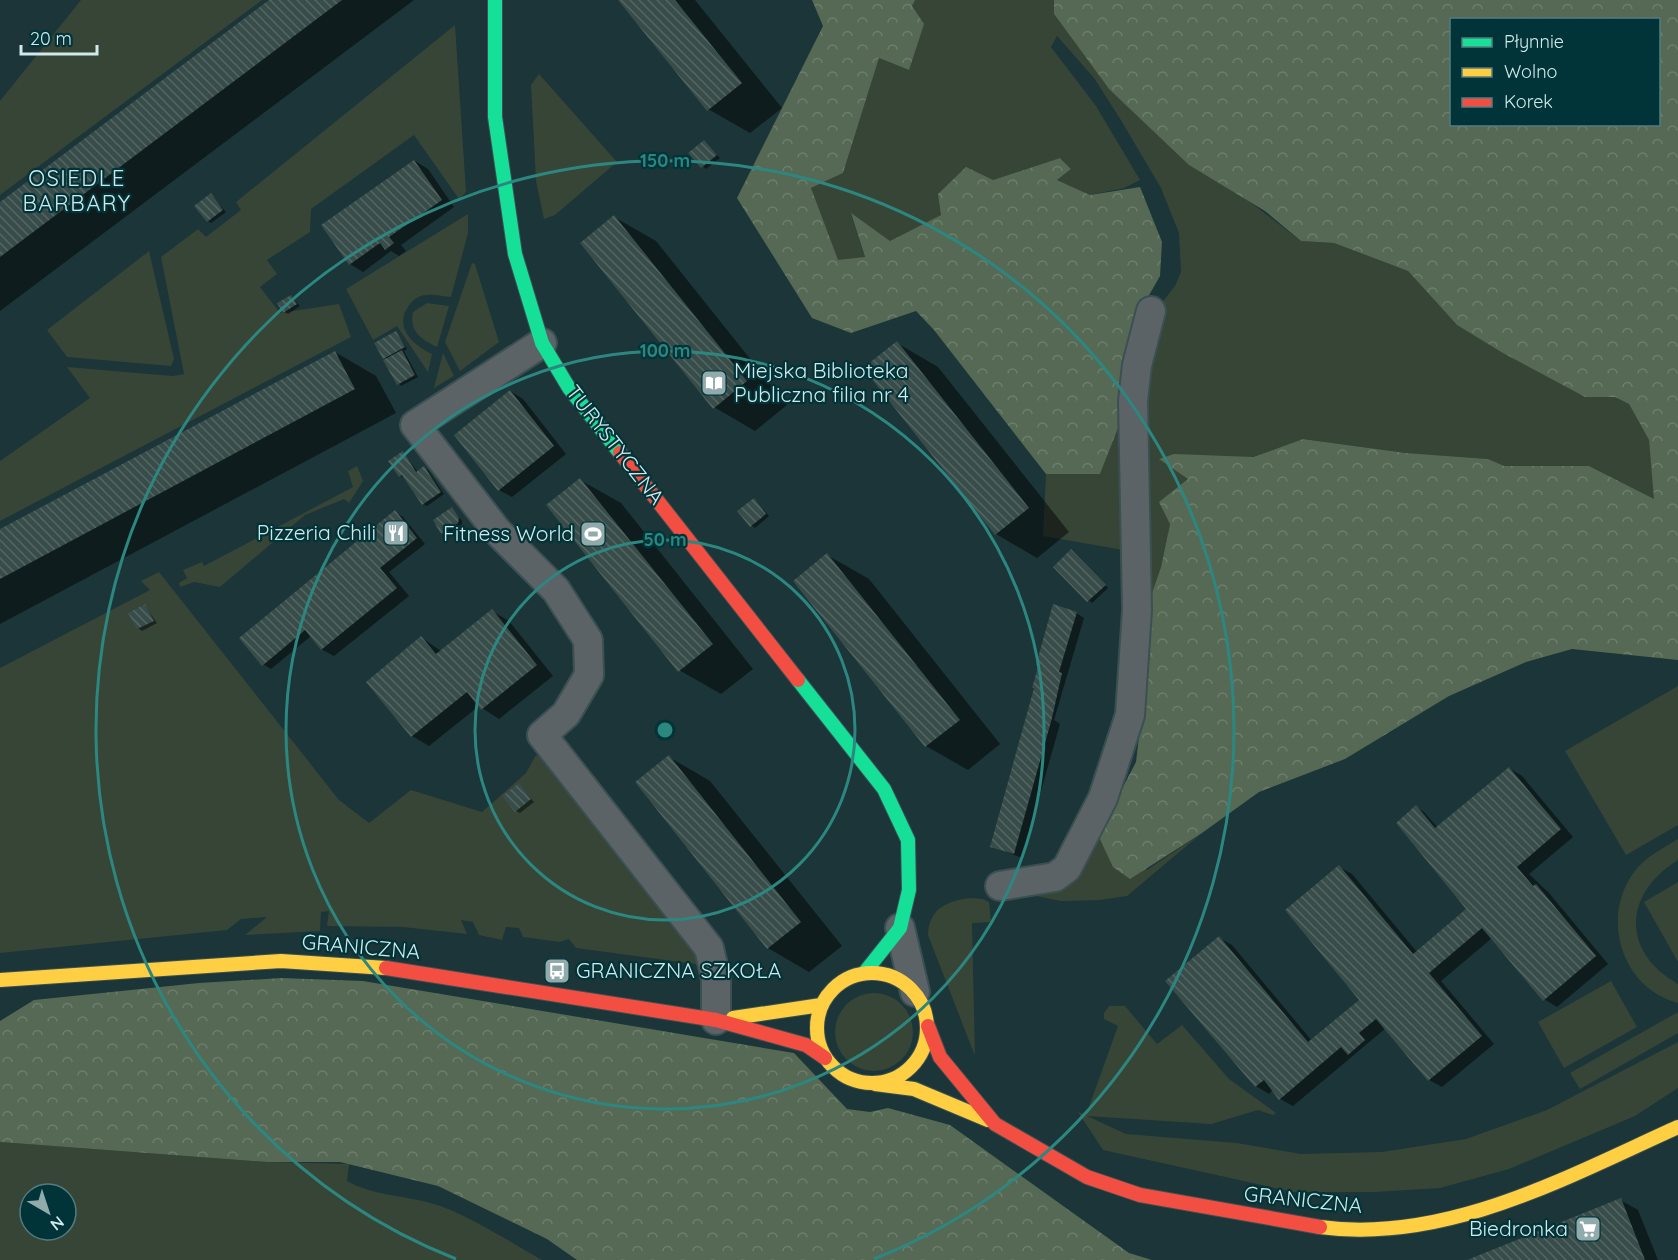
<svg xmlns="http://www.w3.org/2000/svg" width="1678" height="1260" font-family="Quicksand,sans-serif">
<defs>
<pattern id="forest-crowns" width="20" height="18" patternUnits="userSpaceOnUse" patternTransform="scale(1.5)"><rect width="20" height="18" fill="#566954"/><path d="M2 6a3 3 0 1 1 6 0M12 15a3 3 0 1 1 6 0" fill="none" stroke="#6d7e6d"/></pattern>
<pattern id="building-back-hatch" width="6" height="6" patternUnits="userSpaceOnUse" patternTransform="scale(1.5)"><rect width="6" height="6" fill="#384c4a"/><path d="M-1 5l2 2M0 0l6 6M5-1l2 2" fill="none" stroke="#546664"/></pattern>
</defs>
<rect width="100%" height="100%" fill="#1b3538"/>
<path fill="#374537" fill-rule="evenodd" d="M81 0H262L0 195V101Z
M915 0H1054V14L1109 89 1147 123 1301 241 1334 243 1408 271 1457 325 1585 397H1615L1629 404 1649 440 1655 500 1589 466H1503L1488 459 1406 453 1304 439 1188 479 1170 524 1161 567 1145 613 1139 392 1160 305 1175 286 1181 272 1179 233 1161 188 1119 117 1094 78 1057 36 1051 47 1096 106 1140 180 1124 188 1090 195 1057 180 1071 169 1060 158 993 180 941 215 890 241 851 214 865 258 837 261 811 188 843 173 879 58 909 70 912 6Z
M455 25 466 192 459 199 414 135 311 209 310 232 267 260 277 274 260 287 280 313 339 304 351 337 0 521V461L90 398 67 367 173 376 184 374 161 257 198 229 206 237 241 210 236 202Z
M539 74 617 162 555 215 544 219 536 181 531 85Z
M468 214V233L451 297C444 297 435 294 427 295 421 295 415 298 411 303 392 325 411 344 432 354L428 372 397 326 373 340 346 289Z
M149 251 174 359 171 366 67 357 47 330Z
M472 263 475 264 499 342 460 371 445 342Z
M427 303 449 306 437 347C421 339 409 332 413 312Z
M443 353 454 376 434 388Z
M1124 413 1129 551 1043 536 1046 474H1100Z
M357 466 363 481 349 503 344 499 305 515 220 587 194 582 180 587 179 583 187 578 183 570 202 562 204 566 353 487 348 471Z
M159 572 339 800 369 823 411 790 482 812 526 773 536 755 554 762 693 938 703 965 576 948 569 939 560 942 523 937 519 928 506 927 502 940 479 935 473 922 461 920 467 934 403 927 327 926 329 911 321 912 320 931 245 935 267 917 241 919 227 930 0 953V668L150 590 141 581Z
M1678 686V825L1626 855 1565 751Z
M1202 833 1127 896 1100 900 1061 901 1021 893 1098 835 1147 870Z
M1678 839V860C1623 894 1621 952 1678 984V1003C1622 989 1600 918 1634 872 1645 857 1662 849 1678 839Z
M1678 882V962L1644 902Z
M970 898 983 899 989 902 991 922 972 923 975 1056 928 935C929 909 946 901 970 898Z
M1611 981 1637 1027 1564 1068 1538 1022Z
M835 1032a39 39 0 1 1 78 0a39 39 0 1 1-78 0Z
M1109 1006H1125L1157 1044 1182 1025 1229 1079 1276 1113 1273 1115 1258 1110 1211 1124 1087 1116 1126 1134 1237 1143 1301 1154 1382 1152 1466 1139 1547 1110 1678 1042V1088L1635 1116 1509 1169 1440 1188 1375 1192H1293L1103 1150 1078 1112 1086 1115 1118 1026 1104 1019V1013Z
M1678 1012V1033L1580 1089 1570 1073Z
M0 1142 267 1162 349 1164 347 1181C373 1195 398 1195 427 1202 461 1210 510 1242 542 1260H0ZM30 1194H66V1230H30Z"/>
<path fill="url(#forest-crowns)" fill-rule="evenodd" d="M812 0H915L912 6 924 24 909 70 879 58 843 173 811 188 838 260 865 257 851 213 890 241 941 215 938 194 966 167 993 180 1060 158 1071 169 1057 180 1090 195 1140 187 1162 242 1160 276 1148 297 1124 413 1100 474H1046L934 330 916 311 851 333 812 318 737 198 823 26Z
M1054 0H1678V660L1572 649 1526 662 1449 696 1345 759 1259 792 1202 833 1130 879 1113 867 1098 835 1136 762 1143 703 1145 613 1161 567 1170 524 1159 502 1188 479 1159 459 1174 454 1253 457 1303 439 1406 453 1488 459 1504 466H1589L1654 499 1649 440 1629 404 1615 397H1585L1503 353 1457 325 1408 271 1334 243 1301 241 1265 211 1189 165 1109 89 1054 14ZM1452 20H1658V124H1452Z
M281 978 363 981 794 1053 847 1109 870 1112 888 1108 950 1125 1129 1253 1152 1260H577L547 1239 438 1186 340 1162H267L0 1142V1021L34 1000 199 983Z"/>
<path fill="#0007" d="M272 0H414L0 311V204Z
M620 0H695L782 108 750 133 708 109Z
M704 142 720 158 706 169 690 153Z
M415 161 428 169 454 207 401 245 406 251 399 256 391 251 363 272 350 264Z
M211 195 226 212 211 223 208 221Z
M614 217 656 241 787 405 755 431 714 407Z
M291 296 300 306 288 314 284 312Z
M396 333 407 349 404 351 418 377 401 386 376 344Z
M897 343 938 367 1069 532 1037 558 996 534Z
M335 352 376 376 396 413 0 624V530Z
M510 391 523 399 566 454 512 497 499 490Z
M403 453 418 472 424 468 428 470 444 494 427 506 423 504 405 477 400 476Z
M580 480 621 503 753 669 721 694 679 670Z
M754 500 769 516 755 528 751 525Z
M452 509 462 521V524L446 535 442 533Z
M395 512 403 517 425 544 389 572 409 596 334 656 321 649 311 636 271 669 263 664Z
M1075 553 1108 588 1092 603 1055 567Z
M827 555 869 579 1000 744 968 770 926 746Z
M145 606 157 623 142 631 138 628Z
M492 611 509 621 553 676 499 719 479 706 429 746 412 736 422 638 441 651Z
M1076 613 1084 618 1054 720 1060 724 1022 858 992 846 1040 666Z
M669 757 710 781 842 946 809 972 768 948Z
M1509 768 1522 776 1573 837 1529 874 1549 893 1608 964 1557 1007 1544 999 1492 938 1441 981 1494 1044 1442 1087 1429 1080 1386 1028 1293 1106 1280 1099 1273 1090 1269 1094 1256 1086 1167 981 1219 938 1232 945 1312 1041 1362 1000 1339 867 1352 874 1417 952 1468 909 1416 807 1424 812 1438 828Z
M519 785 534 802 520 813 516 811Z
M1620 1200 1638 1210 1658 1260H1471Z"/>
<path fill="url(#building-back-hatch)" d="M269 0H342L0 257V202Z
M618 0H675L742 83 707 111Z
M704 140 717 155 701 168 688 153Z
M414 160 442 200 389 237 394 243 385 250 380 243 349 265 321 225Z
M211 193 223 210 207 222 194 206Z
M614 215 747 381 713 409 580 243Z
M291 295 297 304 283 313 277 303Z
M396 331 405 347 383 359 374 343Z
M897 341 1029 508 995 535 863 368Z
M402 350 415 375 397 385 383 360Z
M335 351 355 389 0 579V529Z
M510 390 554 446 498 491 454 435Z
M403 451 416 472 424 466 441 492 422 505 402 475 399 477 388 461Z
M580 478 713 644 678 672 546 505Z
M754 498 766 514 750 527 737 511Z
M452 507 459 518 458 523 441 534 433 520Z
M395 510 417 538 380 568 397 588 321 650 305 630 262 666 239 638Z
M1071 549 1106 585 1087 602 1053 567Z
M827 553 960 720 925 747 793 581Z
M145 604 154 621 137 629 128 613Z
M1053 604 1077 612 1059 672 1062 673 1052 718 1014 854 990 847 1034 688H1032L1038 667 1036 665Z
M492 609 537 665 481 710 467 692 411 737 366 682 421 636 436 654Z
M669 755 801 922 767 949 635 782Z
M1509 767 1561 829 1517 867 1533 886 1536 884 1596 956 1543 1001 1482 928 1429 973 1482 1036 1428 1081 1376 1019 1359 1033 1365 1040 1348 1055 1341 1047 1279 1100 1264 1080 1255 1087 1165 981 1219 936 1308 1042 1359 1000 1285 910 1339 865 1413 954 1466 909 1396 823 1416 805 1435 828Z
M519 783 531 799 515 812 502 796Z
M1621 1198 1645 1260H1467Z"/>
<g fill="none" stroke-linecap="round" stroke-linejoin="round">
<g stroke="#3b5052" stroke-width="32">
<path id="street" d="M542 343 415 425 497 531 556 590 588 640 589 675 566 714 542 735 709 948 716 979V1020
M1000 886 1055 877 1067 868 1103 798 1130 715 1137 610 1133 401 1137 365 1151 311
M900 928 915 992"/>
</g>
<g stroke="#3b5052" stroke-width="16">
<path id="fast" d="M495 0V117L515 254 542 343 569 388 620 453
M798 680 884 789 908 840 909 890 900 928 865 972"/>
</g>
<g stroke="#3b5052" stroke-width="16">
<path id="slow" d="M817 1028a55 55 0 1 1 110 0a55 55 0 1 1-110 0Z
M0 980 281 961 386 968
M733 1018 821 1005
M875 1084 914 1089 988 1120
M1320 1227C1446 1244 1567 1177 1678 1127"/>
</g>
<g stroke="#3b5052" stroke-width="16">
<path id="jam" d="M620 453 798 680
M386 968 716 1020 806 1045 825 1058
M928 1026 940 1057 995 1124 1087 1177 1140 1195 1320 1227"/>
</g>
<use href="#street" stroke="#5c6366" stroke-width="28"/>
<use href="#fast" stroke="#16e098" stroke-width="14"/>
<use href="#slow" stroke="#ffcf43" stroke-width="14"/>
<use href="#jam" stroke="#f24e42" stroke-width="14"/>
</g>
<g fill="none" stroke="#2c8781" stroke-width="3">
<circle cx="665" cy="730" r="190"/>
<circle cx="665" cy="730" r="379"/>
<path d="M456 1259A569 569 0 1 1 874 1259"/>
</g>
<defs>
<g id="library-square" transform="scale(1.35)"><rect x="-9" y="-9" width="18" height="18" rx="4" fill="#91aaac" stroke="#013439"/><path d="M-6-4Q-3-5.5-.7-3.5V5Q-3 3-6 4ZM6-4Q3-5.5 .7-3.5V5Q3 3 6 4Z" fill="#fff"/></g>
<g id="restaurant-square" transform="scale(1.35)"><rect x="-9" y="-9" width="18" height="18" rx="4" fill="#91aaac" stroke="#013439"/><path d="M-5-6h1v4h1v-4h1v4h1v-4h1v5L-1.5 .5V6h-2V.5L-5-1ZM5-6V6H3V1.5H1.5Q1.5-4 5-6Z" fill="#fff"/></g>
<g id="stadium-square" transform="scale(1.35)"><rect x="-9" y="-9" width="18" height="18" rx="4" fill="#91aaac" stroke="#013439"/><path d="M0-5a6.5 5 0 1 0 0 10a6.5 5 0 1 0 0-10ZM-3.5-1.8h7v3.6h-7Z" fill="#fff"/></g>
<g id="bus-square" transform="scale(1.35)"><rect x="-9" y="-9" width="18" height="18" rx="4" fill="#91aaac" stroke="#013439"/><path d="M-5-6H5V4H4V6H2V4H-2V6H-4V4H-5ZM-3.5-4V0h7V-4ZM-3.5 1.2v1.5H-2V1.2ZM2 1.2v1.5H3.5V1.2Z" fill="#fff"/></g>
<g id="supermarket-square" transform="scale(1.35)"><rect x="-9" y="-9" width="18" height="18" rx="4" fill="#91aaac" stroke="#013439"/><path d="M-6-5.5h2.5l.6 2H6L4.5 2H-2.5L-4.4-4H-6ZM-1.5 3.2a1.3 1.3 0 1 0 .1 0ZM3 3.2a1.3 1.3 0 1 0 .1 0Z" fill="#fff"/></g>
</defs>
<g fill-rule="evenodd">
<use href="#library-square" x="714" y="383"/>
<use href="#restaurant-square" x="396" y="533"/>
<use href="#stadium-square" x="593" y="534"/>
<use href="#bus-square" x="557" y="971"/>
<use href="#supermarket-square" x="1588" y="1229"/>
</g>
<g text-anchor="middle" stroke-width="4.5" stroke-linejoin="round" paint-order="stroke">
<g font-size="21" fill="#d1e9eb" stroke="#013439" text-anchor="end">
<text x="734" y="378" text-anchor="start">Miejska Biblioteka<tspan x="734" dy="24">Publiczna filia nr 4</tspan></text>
<text x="376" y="540">Pizzeria Chili</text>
<text x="574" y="541">Fitness World</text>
<text x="576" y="978" text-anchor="start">GRANICZNA SZKOŁA</text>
<text x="1568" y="1236">Biedronka</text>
</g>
<g font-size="21" fill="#d1e9eb" stroke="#013439">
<text transform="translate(615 445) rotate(52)" y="7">TURYSTYCZNA</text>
<text transform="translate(361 947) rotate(5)" y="7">GRANICZNA</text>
<text transform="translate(1303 1200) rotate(6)" y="7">GRANICZNA</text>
</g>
<g font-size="22" letter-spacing="1.5" fill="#d1e9eb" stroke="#013439">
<text x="77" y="186">OSIEDLE<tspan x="77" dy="25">BARBARY</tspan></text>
</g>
</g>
<circle cx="665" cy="730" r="9" fill="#2c8781" stroke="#013439" stroke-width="3"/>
<g font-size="18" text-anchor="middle" font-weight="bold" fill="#2c8781" stroke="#013439" stroke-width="4.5" stroke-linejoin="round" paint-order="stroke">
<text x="665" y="167">150 m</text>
<text x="665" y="357">100 m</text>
<text x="665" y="546">50 m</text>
</g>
<rect x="1450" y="18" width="210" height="108" fill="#013439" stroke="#547c80" stroke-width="1.5"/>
<rect x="1462" y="38" width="30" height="9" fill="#16e098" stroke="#547c80" stroke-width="1.5"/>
<text x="1504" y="48" font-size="18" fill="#d1e9eb">Płynnie</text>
<rect x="1462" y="68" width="30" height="9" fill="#ffcf43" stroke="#547c80" stroke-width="1.5"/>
<text x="1504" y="78" font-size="18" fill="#d1e9eb">Wolno</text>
<rect x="1462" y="98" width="30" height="9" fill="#f24e42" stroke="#547c80" stroke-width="1.5"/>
<text x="1504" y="108" font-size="18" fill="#d1e9eb">Korek</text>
<g transform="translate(48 1212) rotate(141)"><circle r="28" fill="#013439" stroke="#547c80" stroke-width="1.5"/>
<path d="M0-4.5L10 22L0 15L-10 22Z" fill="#91aaac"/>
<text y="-9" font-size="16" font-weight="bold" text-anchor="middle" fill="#d1e9eb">N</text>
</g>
<path d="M21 45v9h76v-9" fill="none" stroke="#d1e9eb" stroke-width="3"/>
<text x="30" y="45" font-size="18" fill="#d1e9eb" stroke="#013439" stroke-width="4.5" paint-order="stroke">20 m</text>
</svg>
